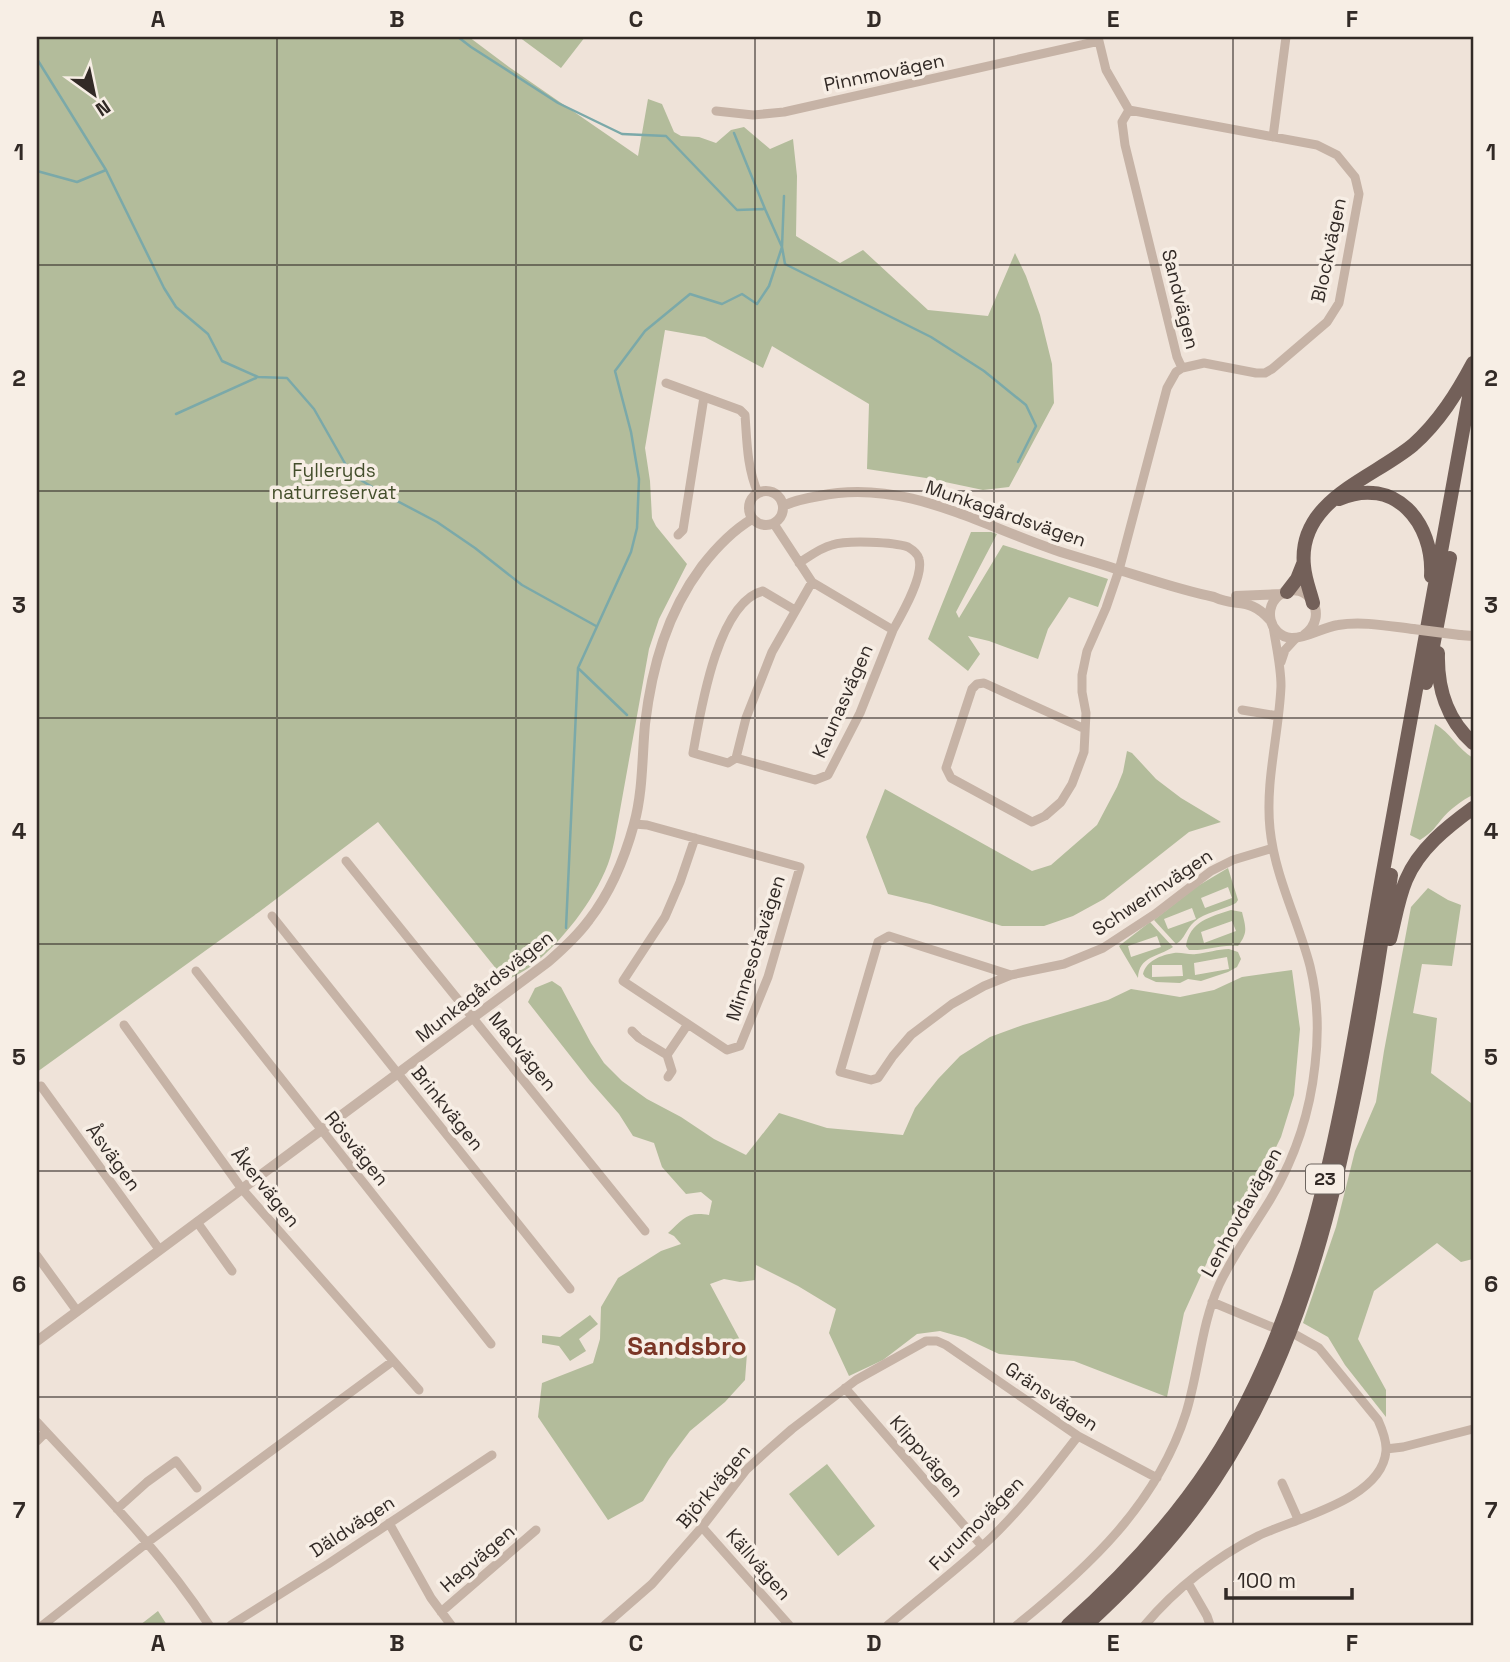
<svg xmlns="http://www.w3.org/2000/svg" width="1510" height="1662" font-family="'Space Grotesk',sans-serif">
<rect width="100%" height="100%" fill="#efe3d9"/>
<path fill="#b3bc9b" fill-rule="evenodd" d="M37 37H469L509 67 638 156 648 99 662 104 674 132 681 136 699 137 716 143 731 130 744 127 770 149 793 139 797 176 796 236 840 263 863 250 928 310 988 316 1015 253 1026 276 1040 315 1052 364 1054 403 1009 487 983 490 926 478 867 469 869 404 772 346 763 368 705 337 665 330 645 448 650 481 652 518 656 526 687 564 659 619 649 649 615 838C613 847 611 856 608 864 594 901 561 943 530 967 523 972 514 976 506 981L378 822 259 912 37 1072Z
M519 37H585L561 68Z
M971 532H991L997 534 956 612 959 618 1003 545 1108 579 1098 607 1069 597 1048 629 1038 659 989 641 968 636 980 654 968 671 928 639Z
M1435 724C1450 732 1458 749 1473 758V795C1462 800 1449 810 1441 820 1433 830 1431 833 1420 840L1410 835Z
M1127 751 1132 753 1156 779 1181 798 1221 822 1189 832 1104 899 1073 916 1044 926H1002L930 904 888 894 866 837 885 789 1032 871 1051 865 1097 825 1117 787 1123 772Z
M1228 868 1238 900 1236 903C1223 910 1205 912 1194 922 1186 929 1185 939 1176 944L1154 920 1196 887ZM1228 887 1232 898 1205 908 1201 898ZM1192 908 1196 919 1168 929 1164 919Z
M1428 888 1448 900 1461 905 1452 966 1422 964 1413 1013 1437 1018 1431 1073 1471 1103H1473V1259L1461 1262 1437 1243 1374 1291 1358 1339 1386 1390V1417L1345 1365 1328 1337 1303 1323 1336 1227 1355 1151 1376 1102 1384 1051 1411 907Z
M1231 910 1242 912C1246 928 1248 933 1238 946 1220 944 1207 951 1189 950L1186 946C1190 921 1210 917 1231 910ZM1232 921 1236 931 1204 943 1201 932Z
M1150 922 1173 947C1158 957 1139 956 1138 978L1119 946ZM1157 936 1161 947 1131 957 1128 946Z
M1229 949 1238 952 1241 959 1237 967 1228 972 1201 981 1188 979 1180 983 1156 982 1145 977 1143 974C1146 961 1161 955 1174 953 1181 952 1189 955 1196 954 1207 953 1218 949 1229 949ZM1227 957 1229 969 1195 975 1194 963ZM1152 965H1182L1183 976 1152 977Z
M1292 970 1300 1029 1294 1095 1281 1137 1259 1182 1213 1249 1184 1313 1167 1397 1074 1361 999 1354 965 1338 940 1331 917 1334 883 1360 849 1376 829 1333 836 1309 798 1286 756 1265 755 1280 740 1282 724 1279 710 1284 747 1353 745 1380 725 1402 690 1431 669 1459 643 1501 608 1520 538 1417 542 1383 593 1363 600 1339 601 1307 618 1278 661 1251 681 1244 674 1236 668 1233C683 1219 687 1211 709 1215L712 1201 701 1192 686 1194 662 1167 654 1143 633 1136 619 1114 590 1081 528 1002 535 988 552 981 561 987 591 1043 604 1063 622 1081 647 1099 681 1117 714 1139 746 1155 779 1113 827 1128 903 1135 915 1108 938 1079 960 1056 990 1037 1023 1025 1108 1000 1131 989 1180 997 1214 990 1242 977Z
M590 1315 598 1324 579 1339 586 1351 570 1361 559 1346 542 1343V1335L560 1337Z
M827 1464 875 1526 838 1556 789 1494Z
M158 1611 167 1625H140Z"/>
<g fill="none" stroke-linecap="round" stroke-linejoin="round">
<path stroke="#7ba9a9" stroke-width="2.5" d="M458 37 471 47 558 103 622 134 666 136 737 210 765 209 782 247 785 264 931 337 984 371 1026 405 1036 426 1018 462
M37 59 106 170 164 288 176 307 208 334 222 361 258 377 287 378 314 409 351 474 382 493 437 522 475 548 522 585 596 626
M734 133 765 209
M37 171 77 182 106 170
M176 414 256 378
M579 669 627 715
M566 928 578 668 631 552 637 528 639 479 631 432 615 371 645 331 690 294 722 304 742 294 757 304 769 286 782 247 784 196"/>
<path stroke="#c6b3a6" stroke-width="9" d="M1129 110 1317 145 1337 155 1355 177 1359 194 1339 303 1327 322 1272 369 1265 373H1256L1204 363 1182 368
M716 111 753 115 784 112 1099 41
M1273 137 1286 37
M666 383 740 410 745 415C747 442 747 468 758 493
M774 524 812 582 893 630 860 713 828 775 815 780 736 758 728 763 693 753C700 714 717 602 763 591L795 610
M678 535 683 530 704 397
M799 563C810 556 820 548 832 545 847 540 894 542 908 547 913 550 918 554 919 559 924 576 902 614 893 630
M1281 662 1285 650 1296 638
M1242 710 1278 716
M1085 729 984 683 977 684 972 689 946 768 951 778 1032 822 1045 816 1061 802 1072 784 1084 752 1086 713 1082 692V675L1087 651 1106 608 1119 570 1167 388 1176 372 1182 368 1177 357 1125 145 1122 122 1129 110 1106 70 1098 37
M736 758 746 718 772 652 812 582
M634 824 647 825 800 867 768 977 740 1046 727 1050 623 981 665 917 680 882 695 838
M346 861 645 1231
M272 916 570 1289
M196 971 491 1344
M1011 975 889 936 878 942 840 1072 871 1080 878 1078 893 1056 911 1035 952 1004 984 986 1011 975 1064 964 1103 948 1155 914 1211 871 1233 860 1273 848
M124 1025 242 1189 419 1390
M632 1031 639 1038 667 1055
M668 1077 672 1071 667 1055 688 1024
M41 1086 159 1249
M197 1222 232 1271
M37 1256 77 1311
M1212 1302 1272 1327
M845 1388 982 1546
M37 1422C97 1487 160 1550 209 1625
M37 1441 46 1432
M1386 1449 1403 1447 1473 1429
M1282 1483 1298 1519
M117 1509 147 1482 176 1461 197 1488
M389 1523 431 1598 451 1625
M702 1527 789 1625
M1188 1583 1207 1616 1210 1625
M441 1612 536 1530
M43 1625 148 1542 393 1361
M231 1625 328 1564 492 1455
M605 1625 652 1584 702 1527 746 1470 768 1450 792 1429 856 1380 926 1341H937L946 1345 1078 1436 1157 1478
M888 1625C922 1596 958 1569 991 1538 1023 1507 1051 1471 1078 1436
M1017 1625C1089 1567 1157 1504 1186 1413 1199 1371 1201 1325 1219 1285 1233 1255 1253 1228 1270 1200 1295 1158 1310 1113 1315 1065 1319 1032 1318 999 1310 966 1298 920 1275 877 1270 829 1265 781 1279 734 1281 686 1281 666 1276 646 1273 626
M1145 1625C1175 1589 1216 1557 1258 1536 1295 1518 1382 1500 1386 1451 1387 1441 1382 1429 1378 1420L1319 1348 1296 1335"/>
<path stroke="#c6b3a6" stroke-width="10" d="M749 508a17 17 0 1 1 34 0a17 17 0 1 1-34 0Z
M783 506C795 500 807 498 819 496 903 478 978 524 1055 550 1075 557 1096 562 1116 569 1149 579 1180 590 1214 597 1237 608 1249 596 1270 620
M1236 596 1282 594
M1304 635C1331 616 1307 578 1281 594 1262 606 1269 636 1291 638 1305 639 1323 627 1338 625 1362 621 1388 626 1413 629
M1460 635 1473 636
M37 1341 548 962C563 949 578 935 589 920 610 893 625 857 634 824 643 792 642 757 645 724 652 666 667 613 702 566 716 548 732 531 752 519"/>
<path stroke="#736059" stroke-width="14" d="M1339 499C1395 475 1434 523 1431 576
M1287 592 1297 579 1303 564
M1313 603C1310 591 1305 579 1304 566 1297 500 1372 479 1413 445 1439 422 1457 393 1473 363
M1438 653C1437 687 1447 720 1473 743
M1426 683 1450 558
M1390 939C1395 920 1398 899 1406 880 1419 849 1447 827 1473 808
M1068 1625C1122 1577 1171 1525 1211 1464 1324 1292 1348 1064 1384 866 1413 702 1444 539 1473 375
M1086 1625C1134 1581 1179 1534 1215 1479 1285 1373 1321 1253 1347 1130 1366 1046 1379 961 1391 875"/>
<path stroke="#c6b3a6" stroke-width="10" d="M1413 629 1460 635"/>
</g>
<path fill="none" stroke="#322a26" stroke-width="2" stroke-opacity="0.55" d="M277 37V1625M516 37V1625M755 37V1625M994 37V1625M1233 37V1625M37 265H1473M37 491H1473M37 718H1473M37 944H1473M37 1171H1473M37 1397H1473"/>
<g text-anchor="middle" stroke-width="7" stroke-linejoin="round" paint-order="stroke">
<rect fill="#f7eee5" stroke="#6d655f" stroke-width="2" x="1306" y="1164.5" width="38" height="29" rx="5"/>
<g font-size="18" font-weight="bold" fill="#322a26">
<text x="1325" y="1185">23</text>
</g>
<g font-size="19" fill="#322a26" stroke="#f7eee5">
<text transform="translate(884 72) rotate(-12)" y="7">Pinnmovägen</text>
<text transform="translate(1328 250) rotate(-78)" y="7">Blockvägen</text>
<text transform="translate(1181 299) rotate(76)" y="7">Sandvägen</text>
<text transform="translate(1006 513) rotate(19)" y="7">Munkagårdsvägen</text>
<text transform="translate(842 701) rotate(-66)" y="7">Kaunasvägen</text>
<text transform="translate(1152 892) rotate(-34)" y="7">Schwerinvägen</text>
<text transform="translate(755 948) rotate(-72)" y="7">Minnesotavägen</text>
<text transform="translate(484 986) rotate(-38)" y="7">Munkagårdsvägen</text>
<text transform="translate(523 1051) rotate(51)" y="7">Madvägen</text>
<text transform="translate(448 1108) rotate(51)" y="7">Brinkvägen</text>
<text transform="translate(357 1148) rotate(51)" y="7">Rösvägen</text>
<text transform="translate(114 1157) rotate(54)" y="7">Åsvägen</text>
<text transform="translate(266 1187) rotate(51)" y="7">Åkervägen</text>
<text transform="translate(1241 1212) rotate(-61)" y="7">Lenhovdavägen</text>
<text transform="translate(1052 1396) rotate(34)" y="7">Gränsvägen</text>
<text transform="translate(927 1456) rotate(49)" y="7">Klippvägen</text>
<text transform="translate(713 1486) rotate(-50)" y="7">Björkvägen</text>
<text transform="translate(976 1523) rotate(-45)" y="7">Furumovägen</text>
<text transform="translate(352 1526) rotate(-33)" y="7">Däldvägen</text>
<text transform="translate(477 1558) rotate(-41)" y="7">Hagvägen</text>
<text transform="translate(759 1564) rotate(49)" y="7">Källvägen</text>
</g>
<g font-size="19" fill="#444f2c" stroke="#f7eee5">
<text x="334" y="477">Fylleryds<tspan x="334" dy="22">naturreservat</tspan></text>
</g>
<g font-size="26" font-weight="bold" fill="#7b3626" stroke="#f7eee5">
<text x="687" y="1355">Sandsbro</text>
</g>
</g>
<rect width="1510" height="1662" fill="none" stroke="#f7eee5" stroke-width="77"/>
<g transform="translate(94 94) rotate(147)" stroke="#f7eee5" stroke-width="5" paint-order="stroke">
<path d="M0-5L12 26L0 18L-12 26Z" fill="#322a26"/>
<text y="-10" font-size="19" font-weight="bold" text-anchor="middle" fill="#322a26">N</text>
</g>
<path d="M1226 1588v10h126v-10" fill="none" stroke="#322a26" stroke-width="3.5"/>
<text x="1237" y="1588" font-size="21" fill="#322a26" stroke="#f7eee5" stroke-width="5" paint-order="stroke">100 m</text>
<rect x="38" y="38" width="1434" height="1586" fill="none" stroke="#322a26" stroke-width="2.5"/>
<g font-size="23" text-anchor="middle" font-weight="bold" fill="#322a26">
<text x="158" y="27">A</text>
<text x="397" y="27">B</text>
<text x="636" y="27">C</text>
<text x="874" y="27">D</text>
<text x="1113" y="27">E</text>
<text x="1352" y="27">F</text>
<text x="19" y="160">1</text>
<text x="1491" y="160">1</text>
<text x="19" y="386">2</text>
<text x="1491" y="386">2</text>
<text x="19" y="613">3</text>
<text x="1491" y="613">3</text>
<text x="19" y="839">4</text>
<text x="1491" y="839">4</text>
<text x="19" y="1065">5</text>
<text x="1491" y="1065">5</text>
<text x="19" y="1292">6</text>
<text x="1491" y="1292">6</text>
<text x="19" y="1518">7</text>
<text x="1491" y="1518">7</text>
<text x="158" y="1651">A</text>
<text x="397" y="1651">B</text>
<text x="636" y="1651">C</text>
<text x="874" y="1651">D</text>
<text x="1113" y="1651">E</text>
<text x="1352" y="1651">F</text>
</g>
</svg>
